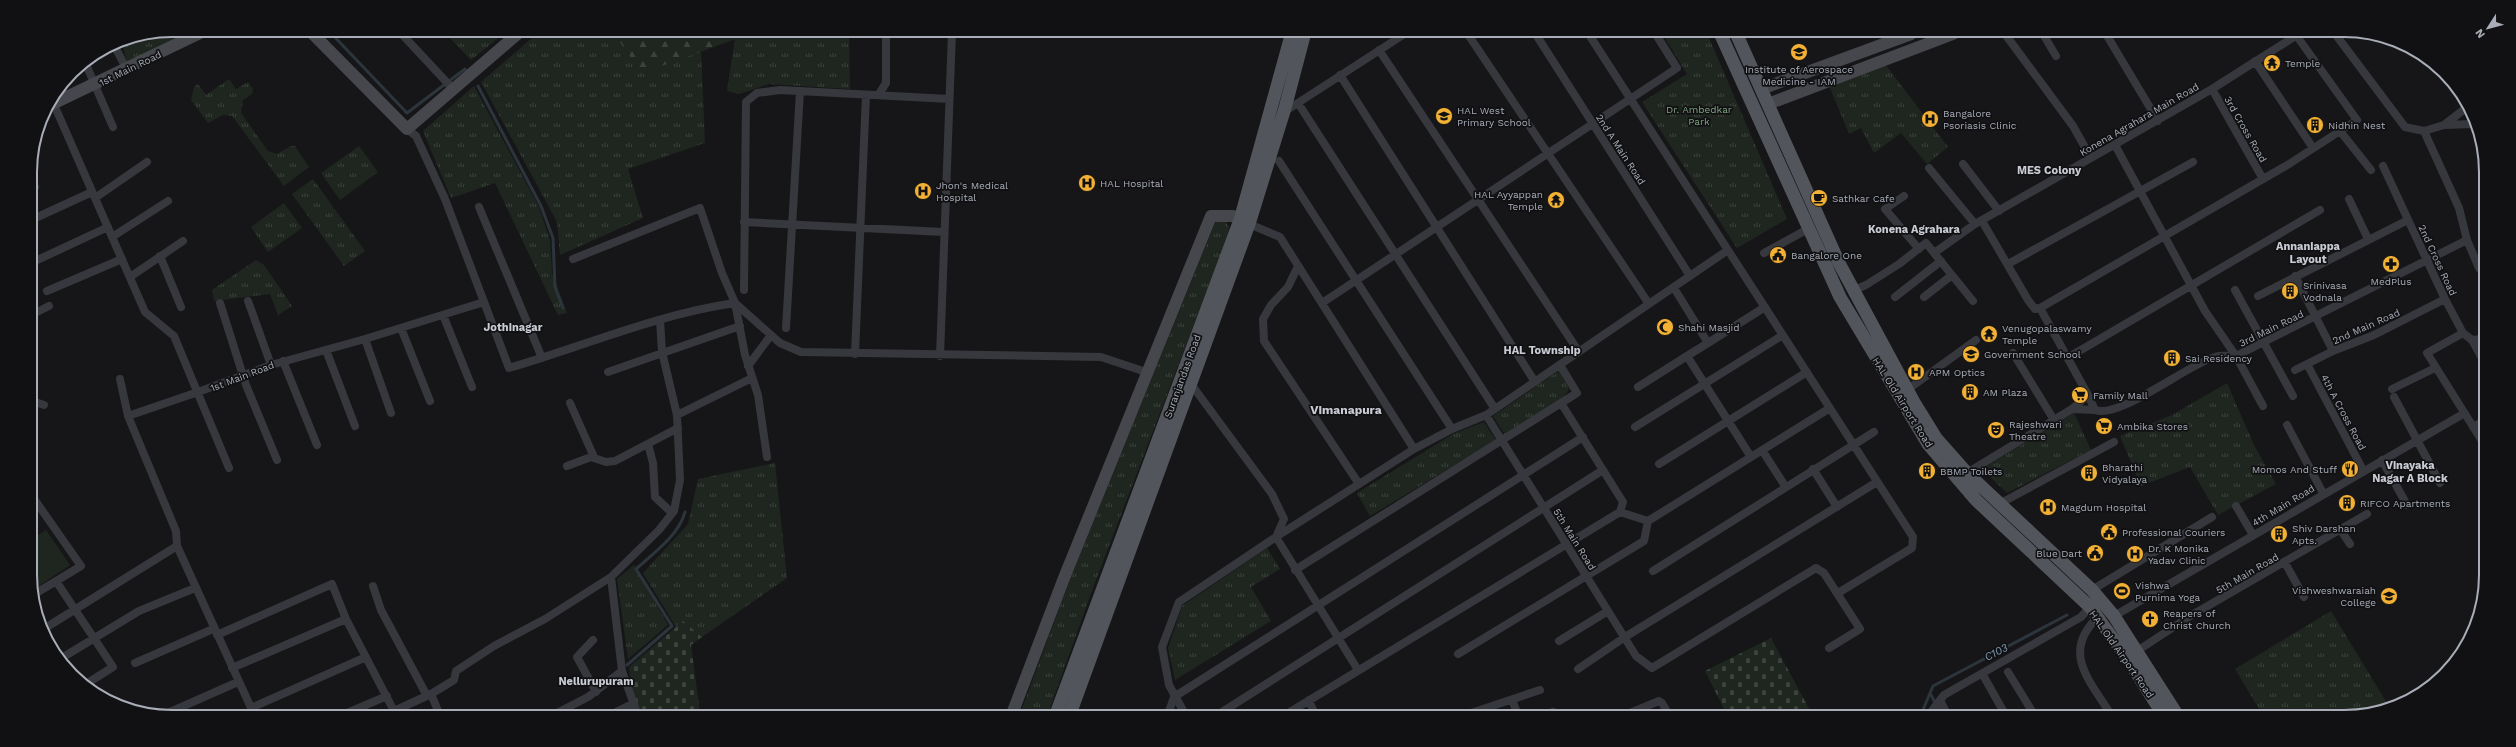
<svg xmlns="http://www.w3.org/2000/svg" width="2516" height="747" font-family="'Work Sans',sans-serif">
<defs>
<pattern id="grass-tufts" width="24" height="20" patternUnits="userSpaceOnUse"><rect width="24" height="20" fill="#1e261f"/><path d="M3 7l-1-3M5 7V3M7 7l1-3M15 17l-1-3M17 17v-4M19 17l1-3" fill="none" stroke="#3c433d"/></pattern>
<pattern id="forest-firs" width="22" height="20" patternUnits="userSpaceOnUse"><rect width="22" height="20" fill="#1e261f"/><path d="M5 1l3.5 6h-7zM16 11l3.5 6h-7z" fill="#3c433d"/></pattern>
<pattern id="cemetery-stones" width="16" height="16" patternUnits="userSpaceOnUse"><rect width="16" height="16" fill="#1e261f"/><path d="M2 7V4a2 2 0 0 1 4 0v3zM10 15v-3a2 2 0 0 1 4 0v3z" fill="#3c433d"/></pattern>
</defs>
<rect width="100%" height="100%" fill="#161618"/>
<path fill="url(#grass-tufts)" d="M172 30H191L127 62 121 40Z
M443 31H507L471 60Z
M540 31H612L642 72 701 50 705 143 628 169 643 218 560 255 557 222 481 82Z
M758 31H849L850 89 769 84 739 94 727 91 735 38Z
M1662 33H1707L1787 219 1737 248 1642 102 1687 74Z
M1885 64 1948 147 1927 164 1901 133 1874 153 1861 128 1849 134 1828 83Z
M229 79 236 89 248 82 253 89 252 94 243 100 241 113 268 151 277 154 291 146H295L309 167 284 186 232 116 223 115 208 123 191 100 194 87 198 84 206 95Z
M474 86 539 207 550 240 552 273 567 313 558 315 495 183 451 198 423 131Z
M359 146 378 172 340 200 321 173Z
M313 179 365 251 344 266 292 194Z
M284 203 302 228 268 252 251 227Z
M1225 219 1230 230 1093 588 1048 714H1020L1069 582 1215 223Z
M256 260 264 265 292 306 278 315 270 294 214 301 212 290Z
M1560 370 1569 389 1562 401 1505 435 1493 416Z
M2227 383 2254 445 2276 484 2218 515 2190 467 2141 486 2120 436 2172 415Z
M2074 413 2091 450 2007 493 1982 469Z
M1484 422 1496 440 1370 516 1357 493 1453 434Z
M775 463 787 578 702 637 683 621 676 627 643 573 688 524 698 479Z
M1267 548 1280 569 1251 587 1271 621 1175 680 1168 648 1182 606Z
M634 565 668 625 628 659 617 579Z
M2331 611 2390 708 2353 717H2264L2235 669Z"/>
<path fill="url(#forest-firs)" d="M612 31H758L642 73Z"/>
<path fill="url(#cemetery-stones)" d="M683 621 702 637 691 645 700 713H642L632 694 629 667Z
M1771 638 1813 716 1727 715 1705 671Z"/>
<path fill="#1e261f" d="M46 530 70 565 33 590 32 539Z"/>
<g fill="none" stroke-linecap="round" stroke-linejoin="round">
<path stroke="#2c353c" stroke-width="3" d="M328 30 407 113 465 69 467 73
M478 86 541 206 553 238 555 287 563 308
M627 665 672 626 636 569C654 553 679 535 685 512
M1930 693 1942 716
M1922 712 1933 686 2067 615"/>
<path stroke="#37383d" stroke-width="8" d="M398 30 453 89
M1467 33 1649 304
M1535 33 1690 276
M1588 33 1913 537 1912 548 1838 593
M2005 34 2073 126 2091 158
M2043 34 2056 56
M2106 34 2158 121
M2336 35 2405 127 2424 131
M113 43 127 70
M1379 50 1579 352
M2255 61 2313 148
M85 62 113 127
M2443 71 2457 92
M1340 75 1535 382
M2212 89 2263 179
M879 94 886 83V32
M52 100 145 312 174 336 229 468
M1298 103 1495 409
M1284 112 1406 33
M2444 125 2466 108
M407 129 416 136 445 199 509 368C584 346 658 314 735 303
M2340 131 2371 170
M2424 131 2459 208 2467 240 2479 268
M2424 131 2444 125 2473 124
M2115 145 2205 311 2236 356 2263 406
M1279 161 1452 429
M1963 164 1999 211
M2383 166 2445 299 2463 333 2472 340 2482 358
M1929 168 1975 224
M30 178 35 187
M1904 196 1885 209 1919 249
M95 198 147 162
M2349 199 2368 239
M479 207 542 358
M31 220 92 192
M744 222 944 232
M1249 224 1280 237 1414 449
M112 237 168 201
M1764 253 1808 229
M1934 253 1973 301
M160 256 181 307
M573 259 700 208 722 273 735 303 745 355 758 395 767 457
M31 263 108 227
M2008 264 2193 162
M1298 266 1288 287 1271 305 1263 319 1264 341 1359 484
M2295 276 2333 351
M130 277 183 241
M1674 288 1708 343 1687 356 1751 457
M744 290 746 102 757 93 780 90 949 99
M1854 290 1866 285 1899 264 1926 243 1934 253 1975 224 2212 89 2297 35
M2235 290 2293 396
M47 291 122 259
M2258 296 2408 220
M1895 297 1941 261
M1924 297 1952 275
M248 301 271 365
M220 303 246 385 277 460
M735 303 780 343 801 352 1101 357 1149 373
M1322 303 1677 68 1655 33
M2040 308 2289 164 2357 120 2296 35
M31 315 49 306
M443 315 472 387
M401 328 430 401
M786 328 800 91
M2463 333 2427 353 2482 441
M365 339 391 413
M2472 340 2482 339
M1708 343 1765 307
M326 350 355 426
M2013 353 2054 420
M855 354 866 95
M940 356 952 32
M2069 357 2320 210
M283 361 317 445
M2307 364 2363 470
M748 366 771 335
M2295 370 2333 351 2374 335 2445 299
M608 372 740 326
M120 379 128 416
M1191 384 1272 494 1284 519 1276 537 1358 670
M1638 387 1687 356
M2392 389 2435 368
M1907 390 1976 340
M2088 395 2095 410C2120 419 2188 364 2215 357 2221 355 2230 356 2236 356L2467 240
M2394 397 2440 483
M32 401 44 405
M570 403 594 457
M2072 409 2095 410
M677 415 752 378
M1486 415 1636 656 1652 668 1816 568 1824 573 1860 629 1829 648
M2287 425 2323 493
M1635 427 1783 335
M2473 427 2482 422
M648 444 653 463 655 497 672 513
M1762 450 1785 486
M2382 460 2407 505
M1659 464 1807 372
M567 466 591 457 606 462 615 461 678 428
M1813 469 1837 507
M1967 473 2072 409 2088 395 2040 308 2035 309 2028 300 1982 221
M32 496 81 566 33 595
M2001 503 2114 442
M2236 506 2253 535
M1620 512 1648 521
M2340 529 2350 544
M2285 563 2304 597
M1295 570 1577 393 1560 365
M1653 571 1874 432
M56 581 113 667 86 684
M373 586 381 610 427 696
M2092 590 2212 517
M2114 616 2463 414
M2098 617C2060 653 2091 682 2112 716
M42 630 177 546
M217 635 332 584 346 619 394 711
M593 640 577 657 596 692
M1559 641 1608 611
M2137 651 2192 615 2367 514
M1458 654 1644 541 1648 521 1830 408
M60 659 139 611 195 588
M135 663 213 629
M232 668 346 619
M1578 669 1625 637 1877 482
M2008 672 2035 716
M1983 675 2006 716
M431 694 439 713
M1309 700 1315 715
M1512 700 1518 715
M1940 700 1948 716
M251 708 366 657
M170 712 238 682
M253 712 177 546 176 531 128 416 198 392 271 365 365 339 484 302
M347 713 387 696
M403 713 402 710 394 711 431 694 454 680 456 671 494 646 545 619 611 577
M557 713 588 697 622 671
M614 713 632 704
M637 713 622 671 611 577 659 530 674 511 680 480 677 415 662 352 660 320
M1168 714 1174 697 1583 437
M1185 714 1169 685 1162 647 1179 602 1276 537 1414 449 1452 429 1486 415 1728 250
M1219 714 1603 470
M1285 715 1620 512 1623 502 1561 403
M1465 715 1540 690
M1546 715 1553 712
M1625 715 1659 701 1662 703 1669 715
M1914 716 1929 713
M1928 716 1944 695 2081 617 2090 607"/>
<path stroke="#45474d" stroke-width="12" d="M309 30 407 129 521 31
M1761 89 1911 34
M1768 104 1953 34
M48 106 206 30
M1012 714 1064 578 1211 216H1233L1248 224"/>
<path stroke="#53555c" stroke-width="13" d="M1720 33 1840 297 1928 444 1976 500 2090 607 2127 658 2164 716
M1736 33 1839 263 1915 404 1936 438 1967 473 2092 590 2114 616 2178 716
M1056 714 1240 220 1292 32
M1070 714 1249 224 1285 108 1305 32"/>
</g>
<defs>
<g id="university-disc" transform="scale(0.9)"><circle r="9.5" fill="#f2b134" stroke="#111113"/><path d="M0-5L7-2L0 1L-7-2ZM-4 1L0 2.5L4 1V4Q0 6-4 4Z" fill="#111"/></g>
<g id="temple-disc" transform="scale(0.9)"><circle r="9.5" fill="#f2b134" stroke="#111113"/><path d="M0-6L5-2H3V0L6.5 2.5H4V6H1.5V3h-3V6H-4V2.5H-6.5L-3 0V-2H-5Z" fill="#111"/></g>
<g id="school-disc" transform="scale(0.9)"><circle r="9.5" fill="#f2b134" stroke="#111113"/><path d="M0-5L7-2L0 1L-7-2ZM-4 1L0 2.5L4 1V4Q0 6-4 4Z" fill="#111"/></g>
<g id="hospital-disc" transform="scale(0.9)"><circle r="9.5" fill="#f2b134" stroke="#111113"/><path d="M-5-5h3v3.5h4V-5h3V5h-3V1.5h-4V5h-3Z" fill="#111"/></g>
<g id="building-disc" transform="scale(0.9)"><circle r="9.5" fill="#f2b134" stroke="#111113"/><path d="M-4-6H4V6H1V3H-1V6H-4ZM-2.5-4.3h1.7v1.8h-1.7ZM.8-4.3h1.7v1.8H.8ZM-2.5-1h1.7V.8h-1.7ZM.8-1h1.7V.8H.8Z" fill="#111"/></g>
<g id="cafe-disc" transform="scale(0.9)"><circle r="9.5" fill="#f2b134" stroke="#111113"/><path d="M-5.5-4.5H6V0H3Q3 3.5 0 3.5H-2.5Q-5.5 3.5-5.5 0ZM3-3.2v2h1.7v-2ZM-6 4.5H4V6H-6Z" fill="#111"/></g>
<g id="civic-disc" transform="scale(0.9)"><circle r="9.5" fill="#f2b134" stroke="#111113"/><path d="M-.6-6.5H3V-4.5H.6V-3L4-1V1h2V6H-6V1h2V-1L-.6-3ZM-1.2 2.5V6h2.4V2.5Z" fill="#111"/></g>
<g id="pharmacy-disc" transform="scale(0.9)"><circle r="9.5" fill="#f2b134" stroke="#111113"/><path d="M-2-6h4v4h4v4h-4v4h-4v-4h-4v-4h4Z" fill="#111"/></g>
<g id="mosque-disc" transform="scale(0.9)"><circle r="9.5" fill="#f2b134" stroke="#111113"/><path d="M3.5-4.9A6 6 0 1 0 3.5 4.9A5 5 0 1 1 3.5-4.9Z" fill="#111"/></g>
<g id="supermarket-disc" transform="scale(0.9)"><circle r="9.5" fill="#f2b134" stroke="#111113"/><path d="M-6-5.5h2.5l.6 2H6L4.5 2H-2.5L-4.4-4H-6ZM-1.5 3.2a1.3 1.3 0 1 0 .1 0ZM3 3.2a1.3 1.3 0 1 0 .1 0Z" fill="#111"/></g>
<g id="theatre-disc" transform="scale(0.9)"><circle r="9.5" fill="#f2b134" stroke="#111113"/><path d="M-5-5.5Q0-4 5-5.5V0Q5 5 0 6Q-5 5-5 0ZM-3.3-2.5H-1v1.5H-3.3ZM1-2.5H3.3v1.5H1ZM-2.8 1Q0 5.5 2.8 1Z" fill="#111"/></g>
<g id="restaurant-disc" transform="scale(0.9)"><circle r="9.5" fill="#f2b134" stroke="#111113"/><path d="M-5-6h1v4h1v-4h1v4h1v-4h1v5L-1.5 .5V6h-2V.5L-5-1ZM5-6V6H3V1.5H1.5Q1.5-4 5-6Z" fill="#111"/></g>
<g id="stadium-disc" transform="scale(0.9)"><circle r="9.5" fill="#f2b134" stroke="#111113"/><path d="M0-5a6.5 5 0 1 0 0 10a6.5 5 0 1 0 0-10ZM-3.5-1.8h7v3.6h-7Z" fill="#111"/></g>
<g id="church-disc" transform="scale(0.9)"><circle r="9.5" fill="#f2b134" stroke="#111113"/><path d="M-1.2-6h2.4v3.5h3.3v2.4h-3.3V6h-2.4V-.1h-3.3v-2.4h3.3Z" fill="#111"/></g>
</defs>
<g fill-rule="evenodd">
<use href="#university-disc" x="1799" y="52"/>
<use href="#temple-disc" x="2272" y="63"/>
<use href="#school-disc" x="1444" y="116"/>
<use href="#hospital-disc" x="1930" y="119"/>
<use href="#building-disc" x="2315" y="125"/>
<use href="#hospital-disc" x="1087" y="183"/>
<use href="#hospital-disc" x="923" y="191"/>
<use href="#cafe-disc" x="1819" y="198"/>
<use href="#temple-disc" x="1556" y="200"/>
<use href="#civic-disc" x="1778" y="255"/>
<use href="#pharmacy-disc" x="2391" y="264"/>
<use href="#building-disc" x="2290" y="291"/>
<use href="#mosque-disc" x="1665" y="327"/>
<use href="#temple-disc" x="1989" y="334"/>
<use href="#school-disc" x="1971" y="354"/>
<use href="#building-disc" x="2172" y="358"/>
<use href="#hospital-disc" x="1916" y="372"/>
<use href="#building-disc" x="1970" y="392"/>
<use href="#supermarket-disc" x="2080" y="395"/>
<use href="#supermarket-disc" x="2104" y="426"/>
<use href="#theatre-disc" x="1996" y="430"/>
<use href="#restaurant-disc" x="2350" y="469"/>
<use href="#building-disc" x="1927" y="471"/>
<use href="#building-disc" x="2089" y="473"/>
<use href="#building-disc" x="2347" y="503"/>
<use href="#hospital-disc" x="2048" y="507"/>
<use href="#civic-disc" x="2109" y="532"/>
<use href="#building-disc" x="2279" y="534"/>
<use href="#civic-disc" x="2095" y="553"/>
<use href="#hospital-disc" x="2135" y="554"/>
<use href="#stadium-disc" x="2122" y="591"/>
<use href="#university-disc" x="2389" y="596"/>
<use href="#church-disc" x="2150" y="619"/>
</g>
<g text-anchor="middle" stroke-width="3.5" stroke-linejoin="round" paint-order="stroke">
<g font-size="10" fill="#a8adb8" stroke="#111113" text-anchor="start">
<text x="2285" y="67">Temple</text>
<text x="1799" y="73" text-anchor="middle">Institute of Aerospace<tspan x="1799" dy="12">Medicine - IAM</tspan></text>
<text x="1457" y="114">HAL West<tspan x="1457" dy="12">Primary School</tspan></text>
<text x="1943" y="117">Bangalore<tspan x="1943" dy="12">Psoriasis Clinic</tspan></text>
<text x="2328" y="129">Nidhin Nest</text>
<text x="1100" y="187">HAL Hospital</text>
<text x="936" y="189">Jhon's Medical<tspan x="936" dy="12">Hospital</tspan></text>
<text x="1543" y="198" text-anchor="end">HAL Ayyappan<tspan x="1543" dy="12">Temple</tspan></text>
<text x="1832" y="202">Sathkar Cafe</text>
<text x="1791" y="259">Bangalore One</text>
<text x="2391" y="285" text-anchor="middle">MedPlus</text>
<text x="2303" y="289">Srinivasa<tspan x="2303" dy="12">Vodnala</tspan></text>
<text x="1678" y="331">Shahi Masjid</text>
<text x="2002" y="332">Venugopalaswamy<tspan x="2002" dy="12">Temple</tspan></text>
<text x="1984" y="358">Government School</text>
<text x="2185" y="362">Sai Residency</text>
<text x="1929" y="376">APM Optics</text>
<text x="1983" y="396">AM Plaza</text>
<text x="2093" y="399">Family Mall</text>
<text x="2009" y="428">Rajeshwari<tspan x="2009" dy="12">Theatre</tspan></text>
<text x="2117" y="430">Ambika Stores</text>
<text x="2102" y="471">Bharathi<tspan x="2102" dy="12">Vidyalaya</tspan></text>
<text x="2337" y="473" text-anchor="end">Momos And Stuff</text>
<text x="1940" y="475">BBMP Toilets</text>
<text x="2360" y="507">RIFCO Apartments</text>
<text x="2061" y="511">Magdum Hospital</text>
<text x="2292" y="532">Shiv Darshan<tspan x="2292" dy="12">Apts.</tspan></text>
<text x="2122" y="536">Professional Couriers</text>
<text x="2148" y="552">Dr. K Monika<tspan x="2148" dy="12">Yadav Clinic</tspan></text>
<text x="2082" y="557" text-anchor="end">Blue Dart</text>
<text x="2135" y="589">Vishwa<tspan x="2135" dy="12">Purnima Yoga</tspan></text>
<text x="2376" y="594" text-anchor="end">Vishweshwaraiah<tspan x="2376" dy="12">College</tspan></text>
<text x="2163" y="617">Reapers of<tspan x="2163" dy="12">Christ Church</tspan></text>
</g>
<g font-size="10" fill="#a8adb8" stroke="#111113">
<text transform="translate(130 68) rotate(-26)" y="4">1st Main Road</text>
<text transform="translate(2139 119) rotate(-30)" y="4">Konena Agrahara Main Road</text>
<text transform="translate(2246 129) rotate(60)" y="4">3rd Cross Road</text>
<text transform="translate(1621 149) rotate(57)" y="4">2nd A Main Road</text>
<text transform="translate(2438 260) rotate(65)" y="4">2nd Cross Road</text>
<text transform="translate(2366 326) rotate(-24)" y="4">2nd Main Road</text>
<text transform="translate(2271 328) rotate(-26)" y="4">3rd Main Road</text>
<text transform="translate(242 376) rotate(-21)" y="4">1st Main Road</text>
<text transform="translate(1182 376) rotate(-70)" y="4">Suranjandas Road</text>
<text transform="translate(1903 402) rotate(58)" y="4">HAL Old Airport Road</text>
<text transform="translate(2344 412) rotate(62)" y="4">4th A Cross Road</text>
<text transform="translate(2283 505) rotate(-31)" y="4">4th Main Road</text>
<text transform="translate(1575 539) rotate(58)" y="4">5th Main Road</text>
<text transform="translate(2247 573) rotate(-30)" y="4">5th Main Road</text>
<text transform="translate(2122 654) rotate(55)" y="4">HAL Old Airport Road</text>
</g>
<g font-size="10" fill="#7fa381" stroke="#111113">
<text x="1699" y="113">Dr. Ambedkar<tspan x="1699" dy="12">Park</tspan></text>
</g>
<g font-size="11" font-weight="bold" fill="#c9ccd4" stroke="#111113">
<text x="2049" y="174">MES Colony</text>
<text x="1914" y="233">Konena Agrahara</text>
<text x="2308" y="250">Annaniappa<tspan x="2308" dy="13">Layout</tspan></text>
<text x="513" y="331">Jothinagar</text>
<text x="1542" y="354">HAL Township</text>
<text x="2410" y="469">Vinayaka<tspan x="2410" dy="13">Nagar A Block</tspan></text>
<text x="596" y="685">Nellurupuram</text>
</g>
<g font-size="11" font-style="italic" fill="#7f9bb3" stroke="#111113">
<text transform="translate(1996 652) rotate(-28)" y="4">C103</text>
</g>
<g font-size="12" font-weight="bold" fill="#c9ccd4" stroke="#111113">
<text x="1346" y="414">Vimanapura</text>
</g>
</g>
<path d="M0 0H2516V747H0ZM172 37H2344A135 135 0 0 1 2479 172V575A135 135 0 0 1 2344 710H172A135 135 0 0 1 37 575V172A135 135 0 0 1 172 37Z" fill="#111113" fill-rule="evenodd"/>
<path fill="none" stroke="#a8adb8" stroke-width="2" d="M172 37H2344A135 135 0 0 1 2479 172V575A135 135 0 0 1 2344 710H172A135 135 0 0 1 37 575V172A135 135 0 0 1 172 37Z"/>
<g transform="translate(2488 28) rotate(234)" stroke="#111113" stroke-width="3" paint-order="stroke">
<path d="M0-3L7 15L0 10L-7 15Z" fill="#a8adb8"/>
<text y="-6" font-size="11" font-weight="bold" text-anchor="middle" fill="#a8adb8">N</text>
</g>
</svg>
